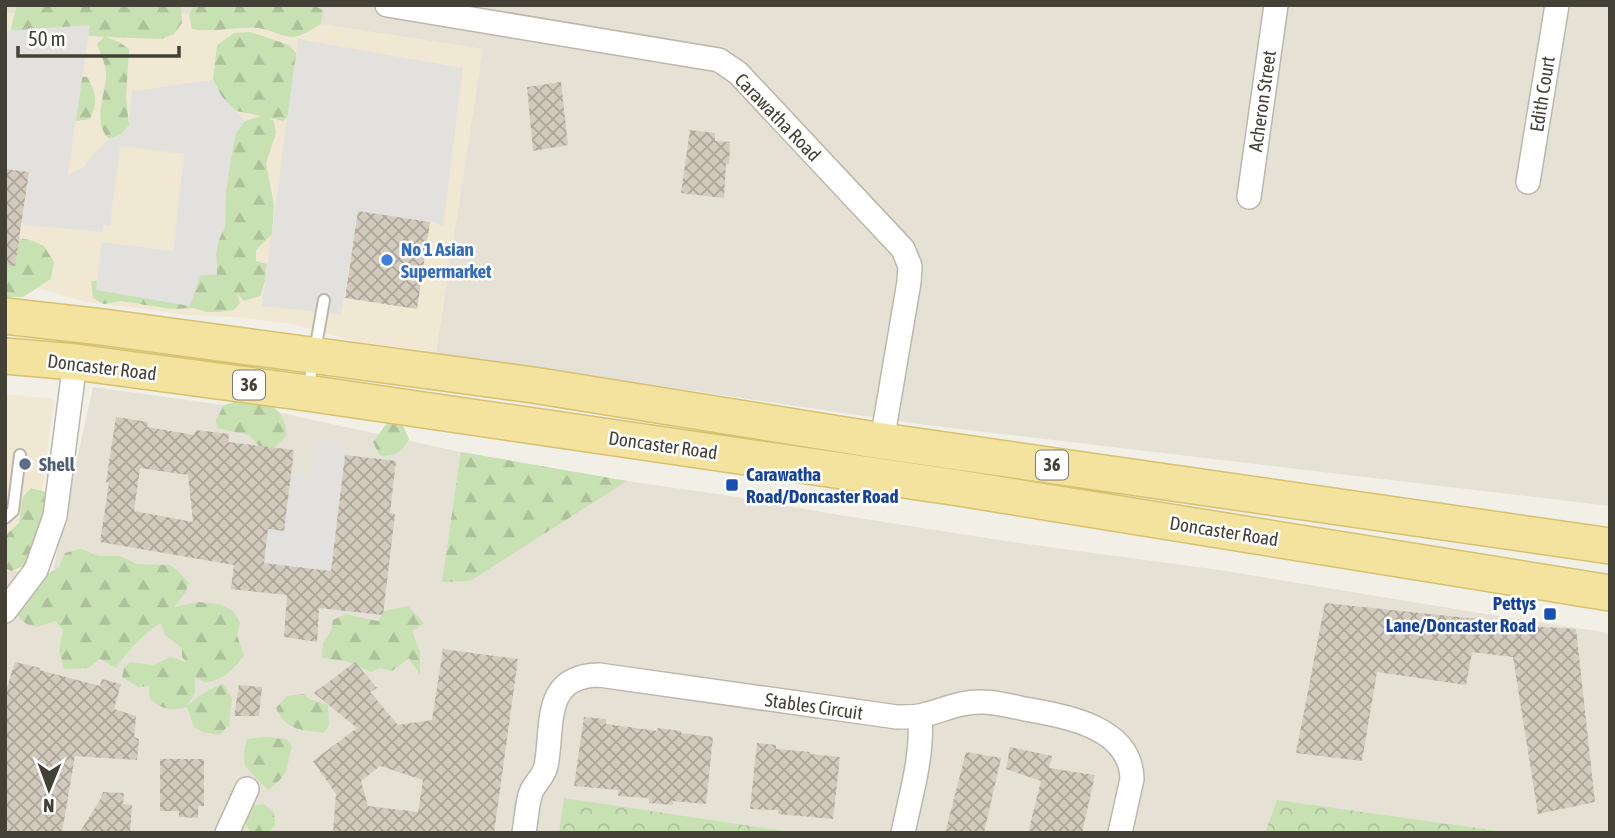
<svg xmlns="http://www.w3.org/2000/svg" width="1615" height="838" font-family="'Asap Condensed',sans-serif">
<defs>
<pattern id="forest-firs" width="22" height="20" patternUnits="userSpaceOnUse" patternTransform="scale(1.75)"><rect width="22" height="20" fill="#c8e1b3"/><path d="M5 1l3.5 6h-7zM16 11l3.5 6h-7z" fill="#adc29b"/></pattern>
<pattern id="park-crowns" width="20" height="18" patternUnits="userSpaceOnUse" patternTransform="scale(1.75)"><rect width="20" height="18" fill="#c8e1b3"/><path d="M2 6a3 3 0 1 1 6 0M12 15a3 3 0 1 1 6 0" fill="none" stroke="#adc29b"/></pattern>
<pattern id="building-cross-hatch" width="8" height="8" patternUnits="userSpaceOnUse" patternTransform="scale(1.75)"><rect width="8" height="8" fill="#d2cbbd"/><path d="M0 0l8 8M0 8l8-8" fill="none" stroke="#aca69a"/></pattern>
</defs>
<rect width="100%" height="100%" fill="#f1efe6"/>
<path fill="#e5e1d5" d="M5 5H1610V506L919 424 436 353 482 49 255 14 5 13Z
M93 387 281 413 461 452 627 481 737 497 833 514 1012 542 1219 570 1492 615 1610 633V833H5V570L52 574Z"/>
<path fill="#f1e8d4" d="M5 13 255 14 483 49 436 353 355 341 292 324 233 317 189 315 86 302 30 286 5 287Z
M5 394 54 399 37 528 16 571 5 570Z"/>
<path fill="url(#forest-firs)" d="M17 5H181L182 23 174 34 161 39 106 37 119 42 129 49 126 98 129 125 122 134 109 139C92 122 105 97 106 76 107 66 100 53 97 44L104 37 80 35 18 45 11 28Z
M195 5H312L323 10 321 24C312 29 301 37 290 37 280 36 269 29 258 28 236 26 215 33 192 29L189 14Z
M250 32 289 45 297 54 292 110 284 121 269 118 274 121 276 133 266 163 274 205 272 234 256 250V261L267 264 265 281 260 296 244 301 237 294 240 303 234 310 220 312H206L194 308 171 309 121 301 104 304 93 298 91 281 217 274 216 253 219 239 225 227 226 191 232 151 236 133 245 121 262 116 236 111 222 97 213 80 217 45 234 33Z
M68 75 87 77C97 94 98 101 90 119L76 121Z
M5 236 30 240 44 246 54 262 51 279 23 297H5Z
M256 396C274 408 286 411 286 436L274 448 259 446 249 435 217 428 216 420 224 405Z
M387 423 403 426 409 439C401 454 396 455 380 456L373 442Z
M461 452 627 481 470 581 442 582Z
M31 488 49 493 61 533 49 554 32 563 11 571 5 568V536L19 523 23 497Z
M81 549 99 556H120L137 564 170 565 177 570 189 583 185 593 174 607 198 602 219 604 233 611 240 622 237 635 244 656C232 671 225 678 206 683L195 677V693L188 705 208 690 223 684 232 698 229 725 220 735 203 732 194 727 187 707C170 711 163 710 150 699L149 686 138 687 122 677 124 668 130 662 153 665 171 657 187 663 182 657V648L165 635 161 623C144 633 127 651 116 668L100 659 88 668 64 669 59 651 63 630 55 621C33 629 29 630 13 610L35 582 59 567 65 553Z
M408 606 424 623 412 631 420 652V675L409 658 392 671 380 668 371 672 346 661 322 658 323 643 331 630 333 620 345 614 378 621 384 611Z
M304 694 309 699 328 705 329 725 324 733C301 729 287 732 276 708L287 696Z
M266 737 286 739 292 746C285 772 290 773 268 790L245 766 244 752 247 739Z
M264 804 274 813 275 825 269 833H251L244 822 248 806Z"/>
<path fill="url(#park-crowns)" d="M564 798 797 833H559Z
M1277 800 1512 833H1265Z"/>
<path fill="#e3e1de" d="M90 25 68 175 85 166 91 156 109 139 122 134 129 125 132 91 213 80 222 97 245 121 236 133 229 170 226 192 225 227 219 239 216 253 217 275 201 274 190 306 96 290 102 242 173 251 184 154 120 146 110 226 104 225 103 232 22 225 29 173 5 169V31Z
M298 39 463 68 443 226 430 222 359 212 341 315 262 306Z
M314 439 346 443 334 542 351 573 264 563 268 529 284 531 291 473 310 475Z"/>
<path fill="url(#building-cross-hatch)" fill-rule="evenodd" d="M561 82 568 145 533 151 527 87Z
M690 130 715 133V141L730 142 729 164H726L724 198 681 193Z
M5 169 29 172 15 266 5 265Z
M358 211 430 222 417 309 345 298Z
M116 417 148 422 147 427 194 435 196 430 229 434 228 442 294 450 284 531 268 529 264 563 331 571 345 455 396 461 390 513 395 514 383 615 319 608 317 642 284 637 287 595 231 589 234 565 100 542 109 483 106 482ZM140 468 188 475 193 522 134 511Z
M1325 603 1478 619 1477 623 1576 629 1595 802 1538 814 1513 657 1472 652 1466 685 1377 672 1362 761 1296 753Z
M443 649 518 659 494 833H333L336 794 313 761 357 728 314 693 355 662 377 688 370 692 398 725 432 720ZM380 766 423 780 418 812 368 806 361 781Z
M15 662 40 668 39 670 100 686 102 679 121 684 114 709 136 716 134 737 139 739 137 760 75 756 62 833H5V694Z
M239 685 262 687 259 716H234Z
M584 717 606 719V724L657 731 658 728 681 731V733L713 737 706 804 673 801V805L649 803V798L618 796V790L574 786Z
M757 743 776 745V749L810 752 809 754 840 757 833 819 778 814V810L750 809Z
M1010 747 1052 756 1049 768 1095 775 1082 833H1028L1041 781 1006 769Z
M966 752 1001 758 984 833H945Z
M160 759H204V806H198V818L179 817V811H160Z
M103 792 124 793 123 804 132 805 130 833 80 832 100 800Z"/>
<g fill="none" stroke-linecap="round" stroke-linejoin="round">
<g stroke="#bcb7aa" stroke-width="14">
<path id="lane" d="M308 390 324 300
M5 518 13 511 20 455"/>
</g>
<g stroke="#bcb7aa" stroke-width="26">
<path id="street" d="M387 5 719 60 738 73 903 249 910 266 909 282 882 441
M1528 182 1557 5
M1249 197 1276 5
M5 611 36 570 55 516 75 362
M227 833 247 789
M524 833C526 820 527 807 530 795 533 784 544 777 546 766 554 726 541 676 599 675L897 717C904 717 912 717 919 716 940 712 960 701 982 702 998 702 1014 707 1030 710 1069 717 1131 728 1132 779L1120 833
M903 833C911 794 923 756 920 716"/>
</g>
<g stroke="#d6c16f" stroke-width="38">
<path id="primary" d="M5 316 102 327 533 385 882 441 1610 546
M5 356 75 362 307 393 959 488 1610 593"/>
</g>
<use href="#lane" stroke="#fff" stroke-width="10"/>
<use href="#street" stroke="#fff" stroke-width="23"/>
<use href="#primary" stroke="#f3e39e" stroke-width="35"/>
</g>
<circle fill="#3f7fe0" stroke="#fff" stroke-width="2.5" cx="387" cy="260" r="7"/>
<circle fill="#5c6f8a" stroke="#fff" stroke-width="2.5" cx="25" cy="464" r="7"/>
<g fill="#1a4fb4" stroke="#fff" stroke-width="2.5">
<rect x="725" y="478" width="14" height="14" rx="3.5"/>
<rect x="1543" y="607" width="14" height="14" rx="3.5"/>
</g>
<g text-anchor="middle" stroke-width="5" stroke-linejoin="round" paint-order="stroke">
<g fill="#fff" stroke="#7b7972" stroke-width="2">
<rect x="233" y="370.5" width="32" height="29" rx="5"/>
<rect x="1036" y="450.5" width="32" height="29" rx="5"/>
</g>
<g font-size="18" font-weight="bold" fill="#434036">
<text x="249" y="391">36</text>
<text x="1052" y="471">36</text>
</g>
<g font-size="19" fill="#434036" stroke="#fff">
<text transform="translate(1542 94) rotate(-81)" y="7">Edith Court</text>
<text transform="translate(1262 101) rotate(-82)" y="7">Acheron Street</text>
<text transform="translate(778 117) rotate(46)" y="7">Carawatha Road</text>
<text transform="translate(102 367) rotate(7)" y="7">Doncaster Road</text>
<text transform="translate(663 445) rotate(8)" y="7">Doncaster Road</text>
<text transform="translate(1224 531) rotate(9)" y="7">Doncaster Road</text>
<text transform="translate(814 706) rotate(8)" y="7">Stables Circuit</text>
</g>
<g font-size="19" font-weight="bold" fill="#366cbe" stroke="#fff" text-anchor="start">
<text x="401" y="256">No 1 Asian<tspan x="401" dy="22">Supermarket</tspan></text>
</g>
<g font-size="19" font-weight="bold" fill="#4e5e75" stroke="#fff" text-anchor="start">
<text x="39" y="471">Shell</text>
</g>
<g font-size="19" font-weight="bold" fill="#164399" stroke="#fff" text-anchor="start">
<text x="746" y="481">Carawatha<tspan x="746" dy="22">Road/Doncaster Road</tspan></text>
<text x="1536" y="610" text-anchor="end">Pettys<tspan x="1536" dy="22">Lane/Doncaster Road</tspan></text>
</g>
</g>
<rect width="1615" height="838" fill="none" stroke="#434036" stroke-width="14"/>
<g transform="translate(49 789) rotate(181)" stroke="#ffffff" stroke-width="5" paint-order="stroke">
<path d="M0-5L12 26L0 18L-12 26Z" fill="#434036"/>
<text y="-10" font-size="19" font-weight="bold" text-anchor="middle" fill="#434036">N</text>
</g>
<path d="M18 46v10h161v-10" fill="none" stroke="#434036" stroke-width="3.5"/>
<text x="28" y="46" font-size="21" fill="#434036" stroke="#ffffff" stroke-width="5" paint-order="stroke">50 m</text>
</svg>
